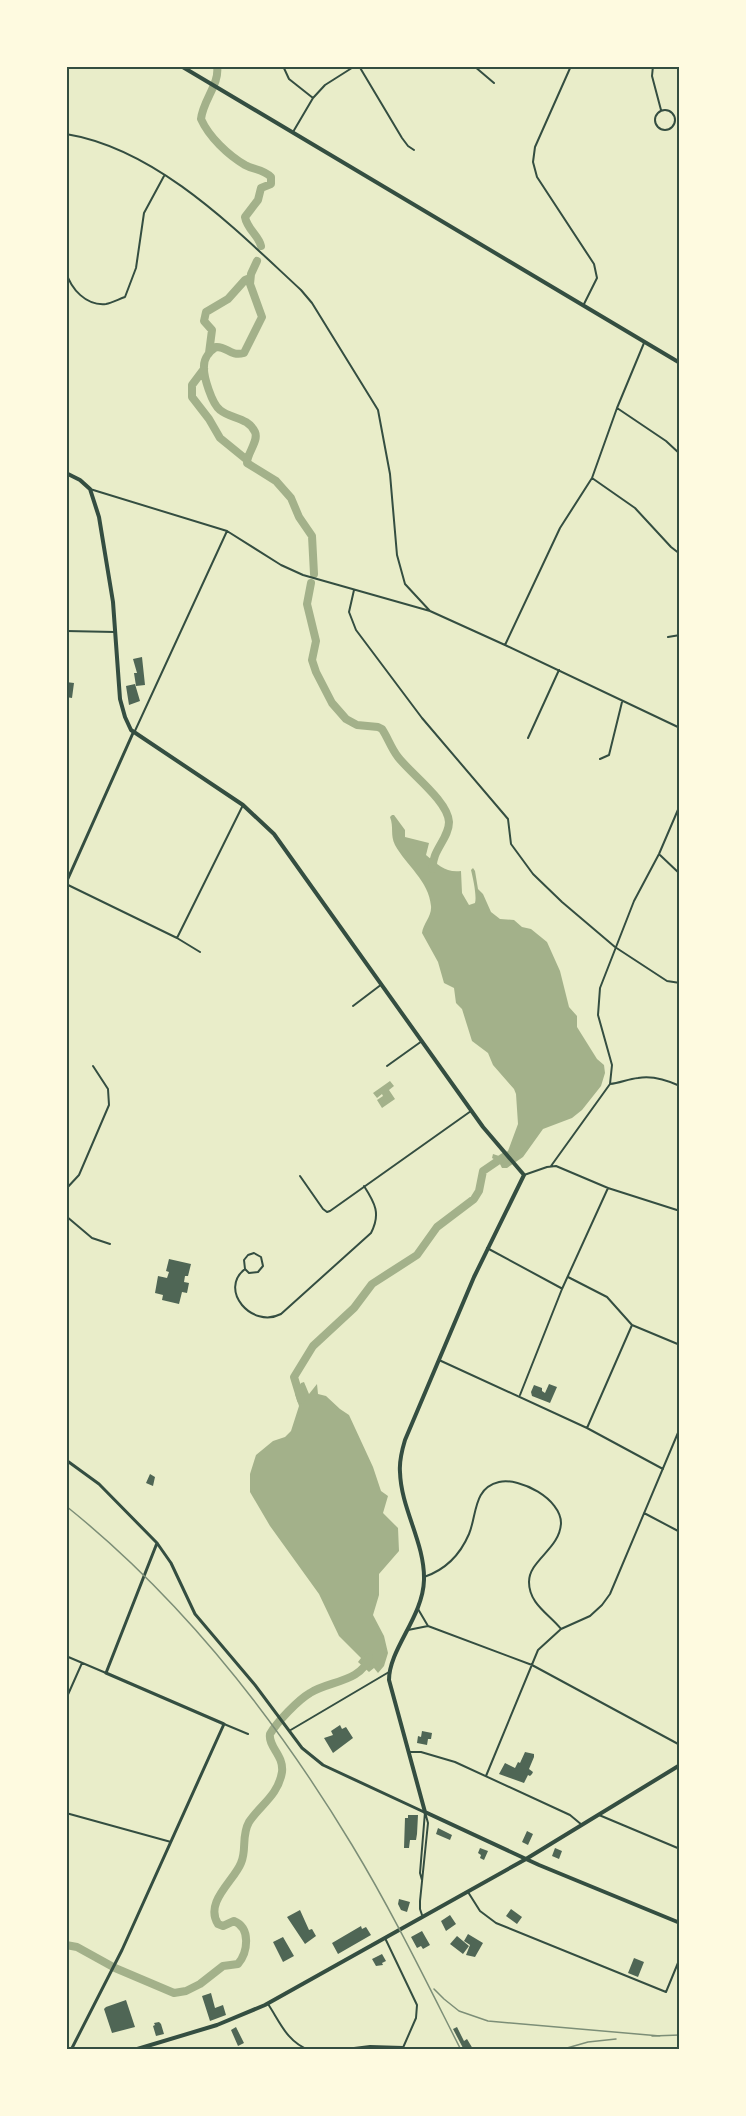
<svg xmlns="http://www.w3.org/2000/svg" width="746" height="2116" font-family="'DM Sans',sans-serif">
<rect width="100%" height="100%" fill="#e9edc9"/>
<path fill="#a3b18a" d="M392 815H394L405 830V837L429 843 426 855C438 865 446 873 461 871L462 893 469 905 475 903C477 896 473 878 471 870L473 868 475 871 478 889 483 894 491 912 500 919 514 920 522 927 531 929 547 942 560 971 569 1007 577 1016V1027L597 1059 604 1065 605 1073 601 1086 582 1110 572 1118 543 1129 523 1157 507 1168H502L499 1162 492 1158 493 1154 499 1156 508 1151 518 1124 516 1094 514 1089 493 1065 488 1053 472 1041 462 1009 456 1003 454 988 444 983 438 962 422 933C423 924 432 916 431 906 429 881 406 865 395 845 390 835 394 827 390 817Z
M390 1081 394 1086 389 1090 395 1099 382 1108 377 1100 383 1096 382 1094 377 1098 373 1093Z
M304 1382 309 1394 317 1384 318 1394 326 1396 340 1409 349 1415 373 1467 381 1491 388 1496 383 1513 398 1528 399 1551 379 1574V1595L373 1615 384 1636 388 1653 384 1666 378 1673 374 1668 369 1672 358 1662 361 1658 339 1636 319 1594 270 1526 250 1492V1474L256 1455 273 1441 285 1437 291 1431 299 1406 295 1394 301 1383Z"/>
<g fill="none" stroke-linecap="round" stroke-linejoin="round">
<path stroke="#a3b18a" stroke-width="8" d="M217 66C220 84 203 100 201 119 209 137 228 155 245 165 254 170 263 169 271 177V184L261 188 258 200 245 217C247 229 259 236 261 246
M257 261 251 274 250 284 262 317 244 353C230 357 227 346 216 347 210 351 204 358 204 366 203 376 212 404 220 410 231 419 248 417 255 432 259 441 247 453 247 463L276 481 291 498 299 517 312 536 314 574
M209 353 212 330 204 321 206 312 228 299 245 280 250 278
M204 369 192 385V397L209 419 220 438 247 460
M311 583 307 604 316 641 312 660 316 672 332 703 346 719 357 725 378 727 382 729C388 738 391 748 398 757 411 774 448 801 449 822 449 839 431 851 433 869
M301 1400 294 1377 313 1346 354 1308 372 1284 417 1255 437 1227 474 1199 479 1191 483 1171 505 1156
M66 1945 77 1947 115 1968 174 1993 186 1991 200 1984 223 1966 238 1964C248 1952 251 1928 234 1921L223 1926 218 1924C204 1902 234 1881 241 1863 247 1850 241 1836 249 1822 260 1805 278 1796 282 1772 284 1755 268 1747 270 1734 277 1722 298 1700 310 1693 328 1681 362 1682 369 1657"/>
</g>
<path fill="#4f6655" d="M142 657 145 685 136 686 134 673H137L133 659Z
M66 682 74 683 72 698 66 697Z
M135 684 140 701 129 705 126 686Z
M169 1259 191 1264 188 1276H185L184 1282 189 1283 187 1293 182 1292 179 1304 162 1300 163 1295 155 1293 158 1276 167 1278 169 1272 166 1271Z
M549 1384 557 1387 550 1403 532 1396 531 1392 534 1385 542 1388V1391L545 1393Z
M150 1474 155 1477 153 1486 146 1483Z
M340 1725 342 1729 346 1727 353 1738 333 1753 324 1738 333 1735 331 1731Z
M422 1731 432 1733 431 1739H428L427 1745 417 1743 418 1736 421 1737Z
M525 1752 534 1754V1757L529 1769 533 1772 532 1774 530 1776 528 1775 524 1783 499 1774 505 1763 515 1768 518 1762 520 1763Z
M408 1815H418L417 1834 416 1840H410L409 1848H404L405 1818H408Z
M438 1828 452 1835 450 1840 436 1834Z
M527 1831 533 1834 528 1845 522 1842Z
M480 1848 488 1851 484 1860 480 1858 481 1855 478 1853Z
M555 1848 562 1851 559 1859 552 1856Z
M399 1899 410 1902 407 1912 401 1910 398 1904Z
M511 1909 522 1917 517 1924 506 1916Z
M300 1910 309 1930 312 1929 316 1936 305 1944 287 1917Z
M450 1915 456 1924 446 1931 441 1921Z
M361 1926 362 1929 366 1927 371 1935 338 1954 332 1943Z
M422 1931 430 1945 423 1949 421 1946 417 1948 411 1937Z
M468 1934 483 1943 475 1957 466 1955 470 1945 464 1941Z
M457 1936 469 1946 463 1954 450 1944Z
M283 1937 294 1956 283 1962 273 1942Z
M382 1954 386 1961 382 1963 383 1965 376 1966 372 1959Z
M634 1958 644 1962 638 1977 628 1973Z
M211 1993 215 2008 223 2005 226 2015 210 2021 202 1996Z
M126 2000 135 2027 112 2033 104 2009 106 2007Z
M159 2022 161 2024 164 2034 156 2036 153 2026 155 2025 154 2023Z
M236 2027 244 2043 238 2046 231 2030Z
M457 2027 464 2041 467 2039 473 2049 460 2050 463 2048 453 2029Z"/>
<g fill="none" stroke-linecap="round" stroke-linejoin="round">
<path stroke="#344e41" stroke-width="2" d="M283 66 289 79 313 98
M359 66 402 138 408 146 414 150
M474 66 494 83
M571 66 535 147 533 162 537 177 594 264 597 278 584 304
M653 66 652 76 661 110
M655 120a10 10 0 1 1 20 0a10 10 0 1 1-20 0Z
M293 132 313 98 325 85 355 66
M66 134C158 149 236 230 301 290L312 303 378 410 390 474 397 555 405 584 430 611 505 645 680 728
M66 272C71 289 86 306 106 304 112 303 119 299 125 297L136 268 144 213 164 176
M617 408 666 441 680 454
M592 478 635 508 671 547 680 554
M90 489 227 531 281 565 303 575 430 611
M354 590 349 612 356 630 422 718 508 819 511 844 533 874 562 902 615 947 667 981 680 983
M66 631 115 632
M668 637 680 635
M505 645 560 528 592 478 617 408 644 343
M134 733 227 531
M528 738 559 670
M600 759 609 755 622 702
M660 855 680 874
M66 884 177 938 200 952
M177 938 243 805
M353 1006 382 984
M387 1066 422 1041
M610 1084C620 1083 628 1079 638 1078 653 1075 667 1080 680 1086
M551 1166 610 1084 612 1065 598 1015 600 988 634 901 659 854 680 805
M524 1175 547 1167 556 1166 608 1188 680 1211
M300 1176 323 1209 327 1212 330 1211 471 1111
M66 1189 79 1175 109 1105 108 1089 93 1066
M66 1216 92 1238 110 1244
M487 1248 561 1288
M245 1269 249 1273 258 1272 263 1266 261 1257 254 1253 248 1255 244 1260 245 1269C218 1290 252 1329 281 1314L371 1233C381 1214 375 1203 364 1186
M568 1277 607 1297 632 1325 680 1345
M439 1360 587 1428 663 1469
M520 1395 562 1289 608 1188
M587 1428 632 1325
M644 1513 680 1532
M424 1577C445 1570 460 1555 469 1534 477 1515 473 1488 499 1482 520 1477 561 1499 561 1523 560 1549 529 1560 529 1582 529 1604 549 1614 561 1629
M418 1609 428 1626 532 1665 680 1745
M408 1630 428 1626
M66 1656 106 1673
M66 1699 82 1663
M224 1724 248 1734
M289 1731 389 1672
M410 1752H421L455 1762 570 1815 582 1825
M486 1776 538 1650 561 1629 590 1616 602 1605 610 1594 680 1428
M66 1813 171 1842
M599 1815 680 1849
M422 1880 420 1873 425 1812
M468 1892 480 1911 496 1923 666 1992 680 1958
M422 1915 420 1909V1901L428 1823 425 1812
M385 1938 417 2005 416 2018 402 2050
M268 2004C280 2022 287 2042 309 2050
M338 2050 370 2046 403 2047"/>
<path stroke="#344e41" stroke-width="3" d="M66 883 133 733
M66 1460 99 1484 157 1543 171 1563 195 1614 255 1685 302 1748 323 1765 424 1812
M71 2050 122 1950 224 1724 106 1673 157 1543"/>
<path stroke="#344e41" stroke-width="4" d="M181 66 680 363
M134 2050 217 2025 265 2005 526 1859 680 1765"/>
<path stroke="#344e41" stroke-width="4" d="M66 473 80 480 90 489 99 517 113 602 120 699 125 717 131 730 243 805 274 834 483 1127 524 1175 474 1277 405 1440C402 1450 399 1461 400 1472 401 1509 425 1543 424 1580 423 1617 389 1649 389 1680L425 1812 539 1865 680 1923"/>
<path stroke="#7c8e77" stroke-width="1.5" d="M66 1506C182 1599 276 1719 352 1845 392 1911 426 1981 461 2050
M434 1989 444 1999 459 2011 488 2021 660 2036
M652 2036 680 2035
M560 2050 588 2042 616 2039"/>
</g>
<rect width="746" height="2116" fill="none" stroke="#fefae0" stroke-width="135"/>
<rect x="68" y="68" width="610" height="1980" fill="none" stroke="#344e41" stroke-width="2"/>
</svg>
